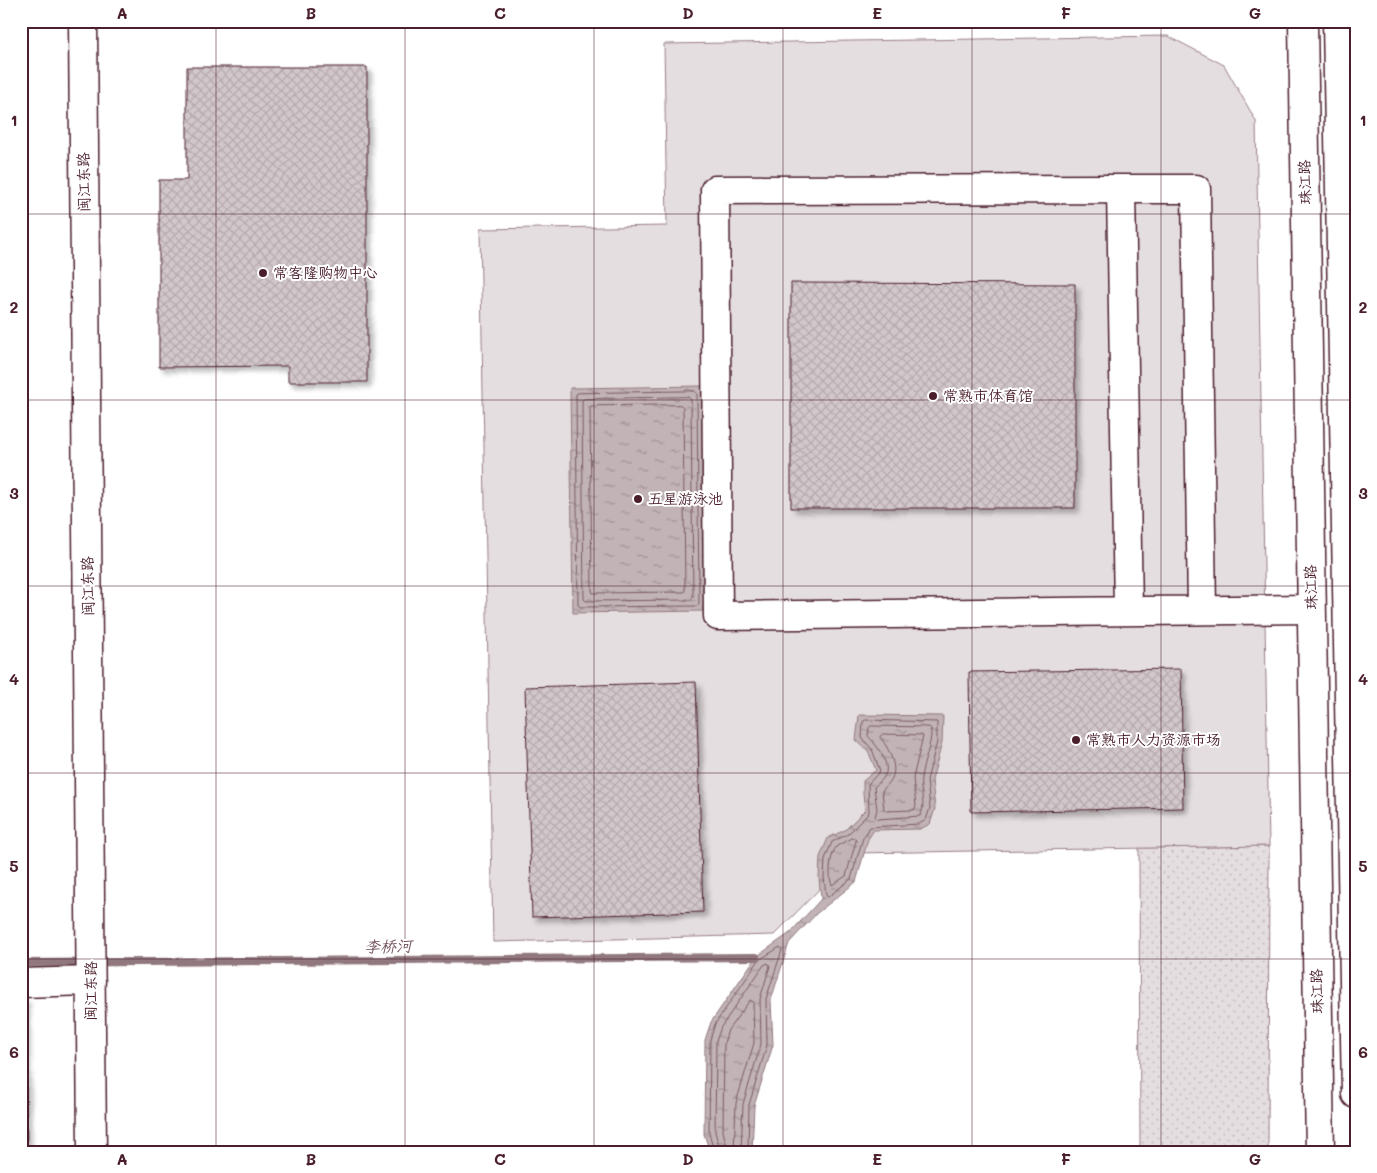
<svg xmlns="http://www.w3.org/2000/svg" width="1377" height="1173" font-family="Mali,'LXGW WenKai TC',sans-serif">
<defs>
<pattern id="green-dots" width="8" height="8" patternUnits="userSpaceOnUse" patternTransform="scale(1.25)"><rect width="8" height="8" fill="#e5dee0"/><path d="M2 2h.1M6 6h.1" fill="none" stroke="#c6bec0" stroke-width="1.8" stroke-linecap="round"/></pattern>
<pattern id="water-ripples" width="26" height="14" patternUnits="userSpaceOnUse" patternTransform="scale(1.25)"><rect width="26" height="14" fill="#c1b3b6"/><path d="M2 4q2-2 4 0t4 0M15 11q2-2 4 0t4 0" fill="none" stroke="#9f9194"/></pattern>
<pattern id="building-cross-hatch" width="8" height="8" patternUnits="userSpaceOnUse" patternTransform="scale(1.25)"><rect width="8" height="8" fill="#d2c7cb"/><path d="M0 0l8 8M0 8l8-8" fill="none" stroke="#b6aaae"/></pattern>
<filter id="shadow"><feDropShadow dx="4.5" dy="4.5" stdDeviation="2.5" flood-color="#0004"/></filter>
</defs>
<rect width="100%" height="100%" fill="#fff"/>
<filter id="ink" filterUnits="userSpaceOnUse"><feTurbulence type="fractalNoise" baseFrequency=".02" numOctaves="2"/><feDisplacementMap in="SourceGraphic" scale="10" xChannelSelector="R" yChannelSelector="G"/><feConvolveMatrix kernelMatrix="1 2 1 2 8 2 1 2 1" color-interpolation-filters="sRGB"/></filter>
<g filter="url(#ink)">
<path fill="url(#green-dots)" stroke="#987e86" d="M1269 846 1268 1152H1140L1139 848Z"/>
<path fill="#e5dee0" stroke="#987e86" d="M1168 36 1224 65 1256 121 1269 846 855 853 774 935 493 942 480 229 667 226 664 44Z"/>
<path fill="url(#water-ripples)" stroke="#91787e" d="M702 386 705 611 573 613 570 388Z
M859 715 943 716 942 743 932 780 935 809 930 824 920 829 874 830 868 839 856 882 817 913 789 943 771 1000 773 1045 754 1106 752 1152H710L704 1134 705 1040 711 1022 756 957 790 933 821 899 819 878 820 857 828 838 845 830 865 810 863 794V781L876 770 868 751 856 740Z"/>
<g fill="none" stroke-linecap="round" stroke-linejoin="round">
<path stroke="#7a5a63" stroke-width="1" d="M694 391 697 393 699 605 697 606 580 607 578 605 576 394 578 393Z
M688 397 691 400 693 598 691 600 586 601 584 599 582 400 584 399Z
M681 405 683 407 685 591 683 592 593 593 592 591 590 407 592 406Z
M866 720 937 722V742L927 780 930 808 926 820 919 824 870 827 863 838 851 879 828 897 826 895 824 878 825 859 832 842 848 834 869 813 868 784 880 771 872 749 862 738 863 722Z
M871 726 929 727 931 729C932 746 923 761 921 778 919 792 927 804 920 816L878 819 875 817 877 809 874 787C878 783 883 780 885 775 891 764 876 744 868 736L869 728Z
M883 734 921 735 923 736 913 778 916 806 914 810 886 811 884 809 882 791C885 787 890 783 892 778 898 766 888 747 880 737Z
M852 838H855L856 841 846 876 832 885C828 877 830 853 837 846 841 843 848 841 852 838Z
M714 1152 709 1133 710 1040 715 1024 759 960 780 947 782 950 766 999 767 1045 749 1105 748 1152
M721 1152 715 1132 716 1041 721 1027 764 965 768 963 770 966 760 999 761 1044 743 1104 741 1152
M728 1152 723 1131 724 1043 728 1030 750 1000 753 1002 754 1043 736 1103 734 1152"/>
<path stroke="#91787e" stroke-width="8" d="M21 963 756 957"/>
</g>
<path fill="url(#building-cross-hatch)" stroke="#4a1f2b" filter="url(#shadow)" d="M187 67H367V382H288V366L159 367V180H187Z
M791 283 1075 284V508H791Z
M1181 669 1183 808 971 812 969 672Z
M696 682 703 912 532 917 525 687Z
M21 998H25L27 1146 21 1147Z"/>
<g fill="none" stroke-linecap="round" stroke-linejoin="round">
<g stroke="#4a1f2b" stroke-width="31">
<path id="minor" d="M83 21 92 1152
M1121 189H1196L1202 610
M1128 610 1121 189 715 190 718 616 1311 609
M21 983 91 981"/>
</g>
<g stroke="#4a1f2b" stroke-width="31">
<path id="major" d="M1303 21 1320 1152
M1337 21 1356 1094"/>
</g>
<use href="#minor" stroke="#fff" stroke-width="28"/>
<use href="#major" stroke="#fff" stroke-width="28"/>
</g>
</g>
<path fill="none" stroke="#4a1f2b" stroke-width="1" stroke-opacity="0.55" d="M216 21V1152M405 21V1152M594 21V1152M783 21V1152M972 21V1152M1161 21V1152M21 214H1356M21 400H1356M21 586H1356M21 773H1356M21 959H1356"/>
<g fill="#4a1f2b" stroke="#fff" stroke-width="2">
<circle cx="263" cy="273" r="5"/>
<circle cx="933" cy="396" r="5"/>
<circle cx="638" cy="499" r="5"/>
<circle cx="1076" cy="740" r="5"/>
</g>
<g text-anchor="middle" stroke-width="4" stroke-linejoin="round" paint-order="stroke">
<g font-size="15" fill="#4a1f2b" stroke="#fff">
<text transform="translate(84 182) rotate(-91)" y="5">闽江东路</text>
<text transform="translate(1305 182) rotate(-91)" y="5">珠江路</text>
<text transform="translate(88 586) rotate(-91)" y="5">闽江东路</text>
<text transform="translate(1311 587) rotate(-91)" y="5">珠江路</text>
<text transform="translate(91 991) rotate(-90)" y="5">闽江东路</text>
<text transform="translate(1317 991) rotate(-91)" y="5">珠江路</text>
</g>
<g font-size="15" fill="#4a1f2b" stroke="#fff" text-anchor="start">
<text x="273" y="278">常客隆购物中心</text>
<text x="943" y="401">常熟市体育馆</text>
<text x="648" y="504">五星游泳池</text>
<text x="1086" y="745">常熟市人力资源市场</text>
</g>
<g font-size="16" font-style="italic" fill="#74535c" stroke="#fff">
<text transform="translate(388 946) rotate(-1)" y="6">李桥河</text>
</g>
</g>
<rect width="1377" height="1173" fill="none" stroke="#fff" stroke-width="55"/>
<rect x="28" y="28" width="1322" height="1118" fill="none" stroke="#4a1f2b" stroke-width="2"/>
<g font-size="16" text-anchor="middle" font-weight="bold" fill="#4a1f2b">
<text x="122" y="19">A</text>
<text x="311" y="19">B</text>
<text x="500" y="19">C</text>
<text x="688" y="19">D</text>
<text x="877" y="19">E</text>
<text x="1066" y="19">F</text>
<text x="1255" y="19">G</text>
<text x="14" y="126">1</text>
<text x="1363" y="126">1</text>
<text x="14" y="313">2</text>
<text x="1363" y="313">2</text>
<text x="14" y="499">3</text>
<text x="1363" y="499">3</text>
<text x="14" y="685">4</text>
<text x="1363" y="685">4</text>
<text x="14" y="872">5</text>
<text x="1363" y="872">5</text>
<text x="14" y="1058">6</text>
<text x="1363" y="1058">6</text>
<text x="122" y="1165">A</text>
<text x="311" y="1165">B</text>
<text x="500" y="1165">C</text>
<text x="688" y="1165">D</text>
<text x="877" y="1165">E</text>
<text x="1066" y="1165">F</text>
<text x="1255" y="1165">G</text>
</g>
</svg>
